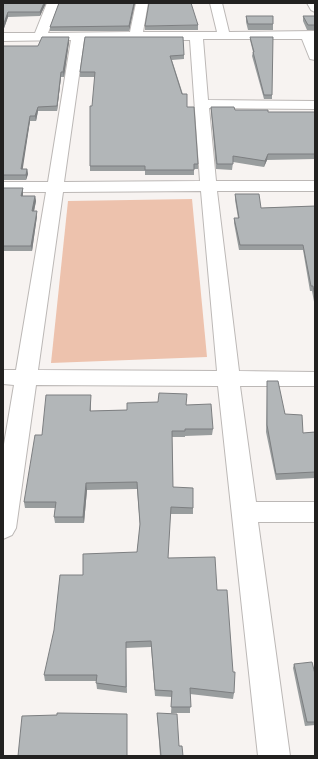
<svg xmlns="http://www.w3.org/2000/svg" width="318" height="759" font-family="'Crimson Pro',serif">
<rect width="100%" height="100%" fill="#f7f3f1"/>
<path fill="#edc2ad" d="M192 199 207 357 51 363 68 201Z"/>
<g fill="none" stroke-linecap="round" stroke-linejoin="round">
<g stroke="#bcb8b6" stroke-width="2">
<path id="minor" d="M47 3H59L48 33 130 32 136 3H148L143 32H217L210 3H222L229 32 315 31V60L310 59 302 39H203L208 100 315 101V109L209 108 216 181H315V191H217L239 371 315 372V386H240L256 502H315V522H258L290 756H258L218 386 36 385 16 528 12 535 3 539V450L14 385 3 384V370H16L46 192H3V182H48L71 40 3 41V33H35ZM84 40H190L200 181 64 182ZM201 191 217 371 38 370 63 192Z
M307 3H315V12L311 10Z"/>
</g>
<use href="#minor" fill="#fff" fill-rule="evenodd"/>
</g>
<path fill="#999d9e" d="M3 3H46L40 16 8 17 3 31Z
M59 3H135L129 31H50V27Z
M246 16 273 24V30H248L246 22Z
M303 16H315V30H307L303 21Z
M198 25V30H145V26Z
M85 37 184 55V59L172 60 187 107 198 164V169H194V175H145V171H90V166L95 77H80V72Z
M250 37 272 95V99H264L252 56 253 52 250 40Z
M69 42 64 77H61L57 111H38L36 121H30L22 169H27L28 174 26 180H3V46H38Z
M211 107 235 110 268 112H315V159L267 160 264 167 233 162 232 170 216 169 211 112Z
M3 188H23V196H35L36 201 34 211 37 216 32 251H3V255Z
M235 194 261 208 315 206V307L312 291H310L303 250H239L234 223V218H238L235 200Z
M267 381 285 414 303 433 315 432V478L276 480 266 432 267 388Z
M91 401V411L127 410 186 405 213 429 212 435 185 436V437H172L173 487 193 508V514H170L168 558 217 590 234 693 233 699 190 694V713H171L172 697 155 696 151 647 126 648 127 693 97 689 96 681H45L44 675 83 575 137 552 140 526 137 489 87 490 84 523H55L54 517 55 508H25L24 502 42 435Z
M294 664 315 674V725L305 726 293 668Z
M157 713 179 746 183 756H160Z"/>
<path fill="#7d7f81" d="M44 3H46L40 16V12Z
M134 3H135L129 31V26Z
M8 12V17L3 31V26Z
M69 37V42L64 77 63 72Z
M61 72V77L57 111V106Z
M38 107V111L36 121 35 116Z
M30 116V121L22 174 21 169Z
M268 154 267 160 264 167 265 161Z
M27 169 28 174 26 180V175Z
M23 188V194L22 201 21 196Z
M35 196 36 201 33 216 32 211Z
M37 211V216L32 251 31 246Z
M86 483 87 490 84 523 83 517Z"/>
<path fill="#b2b6b8" stroke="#7d7f81" d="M3 3H44L40 12H8L3 26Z
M59 3H134L129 26 50 27Z
M149 3H191L198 25 145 26Z
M246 16H273V24H248Z
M303 16H315V25H308Z
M42 37H69L63 72H61L57 106 38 107 35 116H30L21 169H27L26 175H3V46H38Z
M85 37H183L184 55 170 56 182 94H187V107H194L198 164H194V170H145V166H90V106H92L95 72H80Z
M250 37H273L272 95H264L253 52H254Z
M211 107H234L235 110H268V112H315V154H268L265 161 233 156V164H217Z
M3 188H23L21 196H35L32 211H37L31 246H3Z
M235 194H259L261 208 315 206V297L313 286H311L303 245H240L234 218H239Z
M267 381H278L285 414 302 415 303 433 315 432V472L276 474 267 425Z
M159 393 187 394 186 405 211 404 213 429H185V431H172L173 487 193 488V508L171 507 168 558 215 557 217 590H227L233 672H235L234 693 190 688 191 707H171L172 691 155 690 151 641 126 642V687L96 683 97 675H44L54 630 60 575H83V554L137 552 140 524 137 482 86 483 83 517H54L56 502H24L35 435H42L46 395H91L90 411 127 410V403L158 402Z
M312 662 315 674V722H307L294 664Z
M57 713 127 714V756H18L22 716 57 715Z
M157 713 177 714 179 746H182L183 756H161Z"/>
<rect width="318" height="759" fill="none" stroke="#222120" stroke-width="8"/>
</svg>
